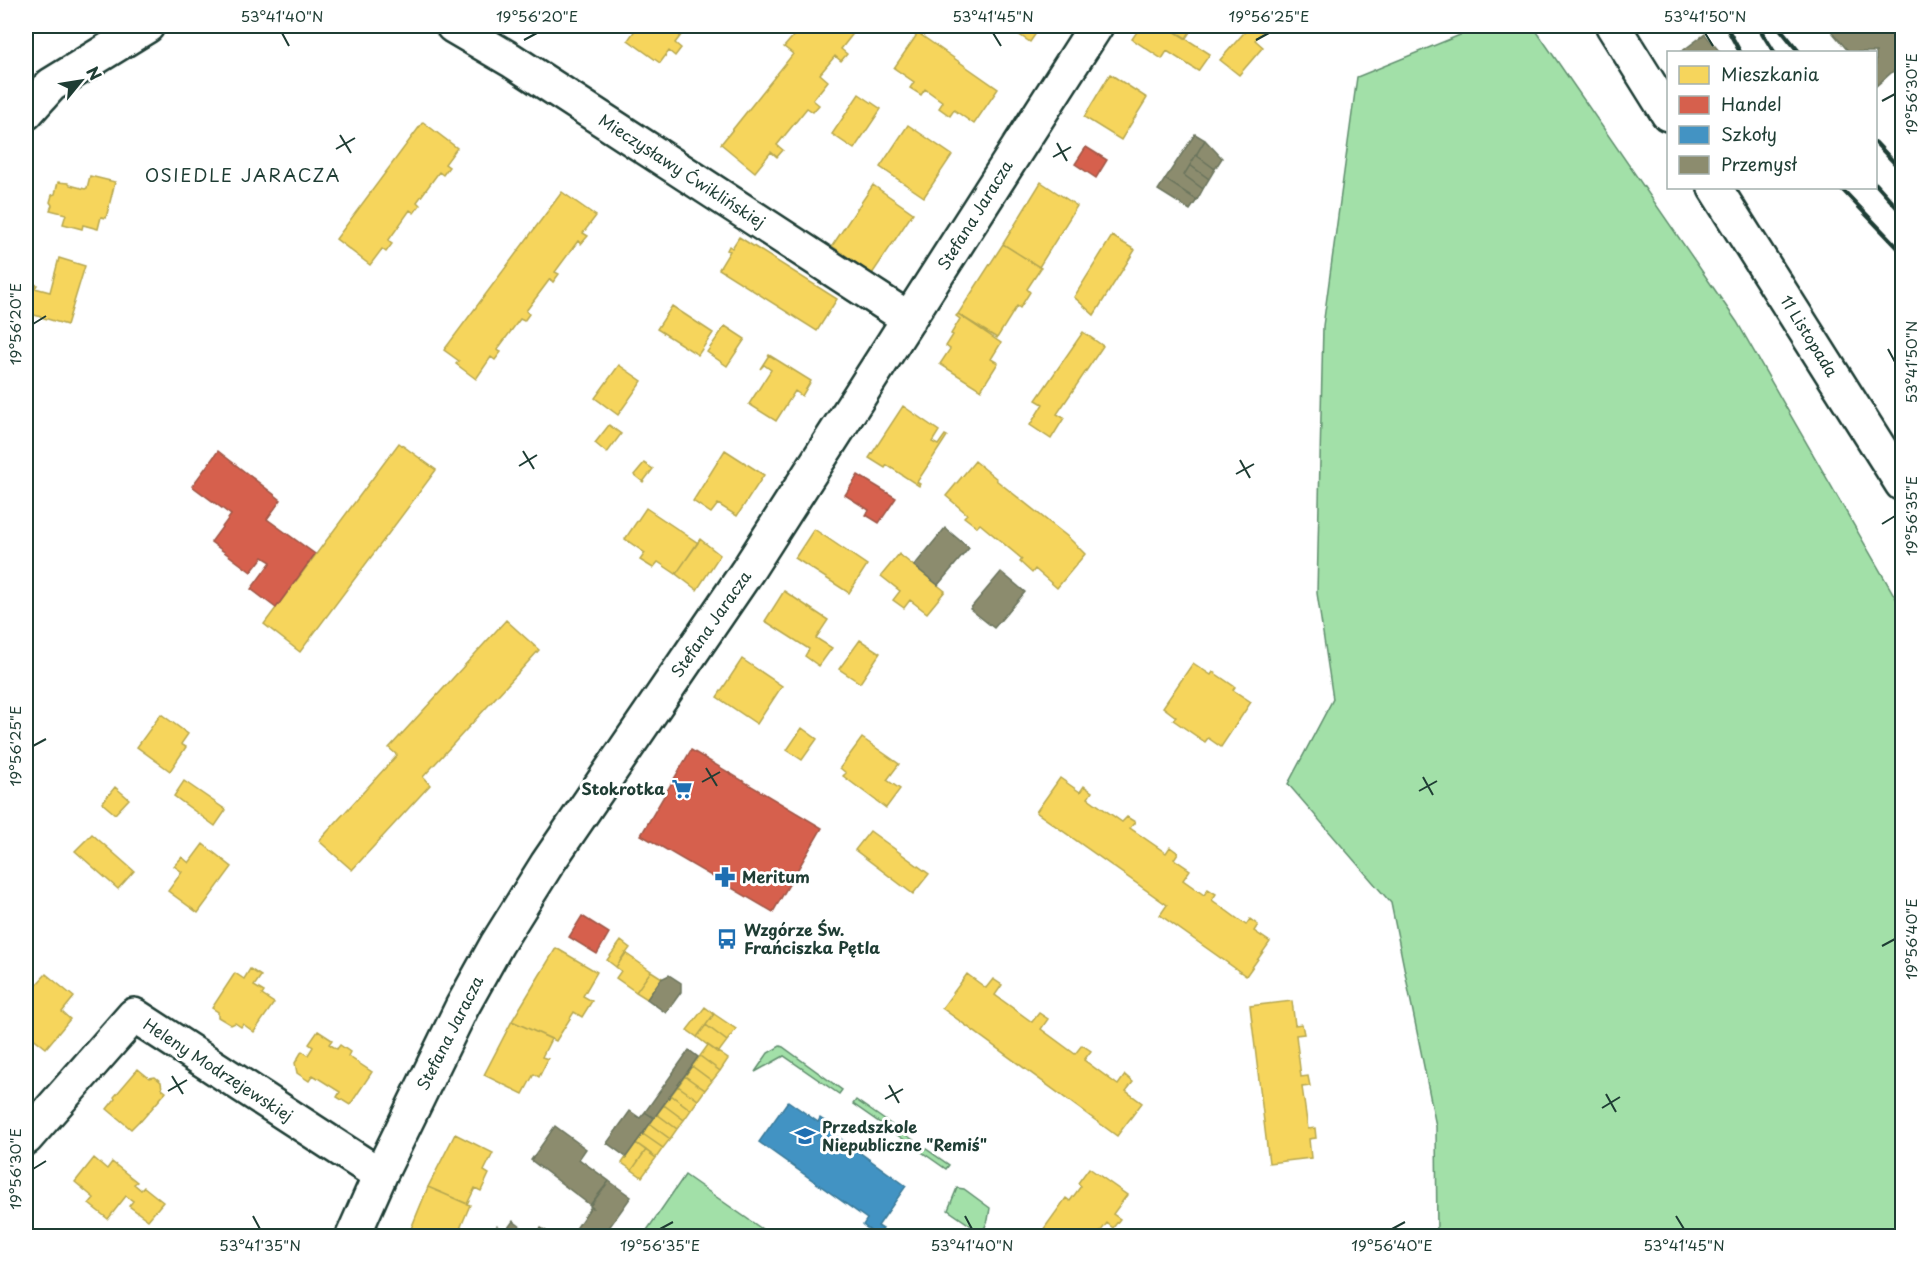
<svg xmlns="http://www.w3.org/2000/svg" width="1928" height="1262" font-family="'Playpen Sans',sans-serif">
<rect width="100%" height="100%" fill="#fff"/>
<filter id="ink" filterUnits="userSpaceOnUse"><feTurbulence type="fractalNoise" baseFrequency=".0167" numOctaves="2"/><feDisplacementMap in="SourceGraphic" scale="12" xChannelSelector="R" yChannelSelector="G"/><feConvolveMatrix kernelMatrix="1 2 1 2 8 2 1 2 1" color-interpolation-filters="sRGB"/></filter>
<g filter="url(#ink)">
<path fill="#a2e0a8" stroke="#608e6e" stroke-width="1.5" d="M1482 26H1533L1737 322 1902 609V1236H1437L1436 1126 1391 903 1288 784 1333 699 1317 593 1323 326 1357 77Z
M780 1046 783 1047 842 1090 839 1094 784 1056 755 1072 768 1053Z
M856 1100 949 1165 946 1169 853 1104Z
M685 1175 772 1236H643Z
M957 1188 964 1189 990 1208 988 1220 981 1236H973L977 1230 948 1210Z"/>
<path fill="#f6d55c" stroke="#b6a750" stroke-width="1.5" d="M638 26H688L675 43 681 48 675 56 669 51 660 63 628 40Z
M802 26H859L841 49 847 54 841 61 835 56 820 74 828 81 813 100 819 105 813 112 807 108 777 145 783 150 777 157 771 152 755 172 721 144 793 54 784 47Z
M1006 26H1041L1030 42Z
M1141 26H1166L1210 54 1198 71 1167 51 1162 59 1132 39Z
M1166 26H1194L1186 38Z
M1250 26H1262L1265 28 1255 40 1263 47 1239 75 1220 60Z
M918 33 998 89 974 124 954 110 950 116 939 108 943 102 925 89 921 95 910 88 914 82 894 68Z
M1110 74 1147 98 1121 140 1084 117Z
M859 94 881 109 854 149 832 134Z
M423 122 457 148 445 164 449 167 443 175 439 172 417 202 420 205 414 213 410 210 388 241 392 244 386 252 382 249 370 265 336 239Z
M908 125 952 155 924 197 880 167Z
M90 176 115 182 106 218 101 217 98 229 83 225 82 229 63 224 66 214 50 210 52 205 50 202 52 195 55 194 58 182 68 183 70 185 85 189 87 188Z
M1041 182 1077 206 1039 267 1003 244Z
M873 185 913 213 872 274 832 246Z
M562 192 596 216 583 233 588 236 581 244 578 241 555 272 559 274 553 282 550 279 526 311 529 314 524 321 520 319 497 350 501 352 495 360 491 357 476 379 456 364 459 361 444 350Z
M1112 236 1135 250 1094 315 1074 297Z
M739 237 837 299 817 331 719 269 730 251 727 250 729 246 732 248Z
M1003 244 1041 268 1027 289 1030 292 1020 308 1017 306 997 338 958 314Z
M59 258 85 266 67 325 31 314 33 306 26 304V281L37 285 35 288 50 292Z
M672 306 713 333 698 355 657 329Z
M958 314 1001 343 991 359 998 363 981 390 940 364 950 349 946 346 953 335 951 334 960 319 956 316Z
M725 326 745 339 727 366 707 352Z
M1083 332 1103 346 1057 414 1064 418 1051 439 1030 425 1043 404 1036 400Z
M769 355 811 381 802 396 795 391 776 421 749 404 771 370 764 365 760 369Z
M619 365 642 381 618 415 595 398Z
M903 406 939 431 932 442 938 445 945 435 947 436 917 482 920 484 919 486 887 465 885 468 869 458Z
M609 425 621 434 607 453 595 443Z
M399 443 436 470 300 652 264 624Z
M725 450 764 475 737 516 718 504 711 513 693 501Z
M975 461 997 479 996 480 1068 537 1085 554 1057 588 1035 569 1032 573 1020 562 1022 559 980 524 977 527 964 517 967 514 946 496Z
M644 463 653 469 643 482 634 475Z
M646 508 698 543 676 574 658 562 653 568 640 560 645 553 625 539Z
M814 529 867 565 849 593 795 558Z
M700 539 720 555 697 590 676 574Z
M899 554 945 591 927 613 910 600 904 608 893 600 900 591 881 576Z
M784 591 828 620 816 638 832 648 819 666 805 656 809 649 765 621Z
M506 620 539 650 423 777 430 785 352 870 319 841 397 755 389 748Z
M860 640 880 653 860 683 839 669Z
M742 659 782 686 757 724 717 697Z
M1193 663 1211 675 1213 672 1235 687 1233 690 1251 702 1221 747 1208 738 1205 742 1173 720 1176 717 1163 707Z
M161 714 188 734 181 744 186 747 170 771 137 747Z
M802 728 817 739 802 760 787 750Z
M862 738 899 764 887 780 900 789 886 808 843 776 846 773 840 768Z
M1060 778 1080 792 1084 786 1092 792 1088 798 1122 822 1127 817 1135 822 1130 828 1166 853 1170 847 1178 853 1174 859 1190 870 1183 880 1204 895 1208 889 1216 894 1212 900 1246 925 1250 919 1258 925 1254 931 1270 942 1246 976 1160 915 1167 905 1036 812Z
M184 781 226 810 215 826 174 796Z
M115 787 129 799 115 814 102 803Z
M870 831 929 874 913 894 855 850Z
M92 834 134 871 118 889 75 851Z
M203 844 232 867 198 913 168 891 182 872 174 866 182 857 189 863Z
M621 941 630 948 616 967 607 960Z
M556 948 597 972 583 996 592 1001 582 1017 574 1012 556 1041 512 1021Z
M625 953 651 971 636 992 616 978 621 971 616 967Z
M250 969 261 976 254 986 264 992 262 995 274 1003 254 1032 243 1024 241 1027 235 1023 231 1025 218 1017V1012L212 1008 235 973 244 979Z
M651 971 662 978 647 999 636 992Z
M46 974 74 997 62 1012 70 1019 46 1048 27 1033 26 1030V996Z
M967 974 986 988 993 979 1002 985 995 995 1032 1022 1039 1013 1048 1019 1041 1029 1075 1054 1082 1045 1091 1051 1084 1060 1118 1085 1125 1075 1133 1082 1126 1091 1142 1103 1117 1136 942 1008Z
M1292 1001 1295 1025 1302 1024 1304 1034 1296 1035 1301 1077 1308 1076 1310 1086 1302 1087 1308 1129 1315 1128 1316 1138 1309 1139 1311 1158 1269 1163 1250 1006Z
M705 1007 714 1014 697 1037 687 1030Z
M714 1014 736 1029 727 1041 706 1025Z
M512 1021 551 1039 542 1057 548 1059 539 1077 534 1074 523 1094 484 1075Z
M706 1025 727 1041 718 1053 697 1037Z
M318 1031 332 1040 329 1044 337 1049 340 1045 350 1052 348 1056 372 1072 350 1105 337 1097 340 1092 313 1075 309 1081 297 1073 295 1063 302 1051 308 1055 313 1047 309 1044Z
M708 1045 728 1059 720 1071 700 1056Z
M700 1056 720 1071 712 1081 692 1066Z
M692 1066 712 1081 705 1090 685 1076Z
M138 1069 149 1078 155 1077 161 1082 162 1089 166 1092 141 1121 140 1120 131 1129 107 1109 115 1099 114 1097Z
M685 1076 705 1090 698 1100 678 1086Z
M678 1086 698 1100 691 1110 671 1095Z
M671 1095 691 1110 684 1120 664 1105Z
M664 1105 684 1120 677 1129 657 1114Z
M657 1114 677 1129 670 1139 650 1124Z
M650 1124 670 1139 663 1148 643 1134Z
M455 1134 493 1153 484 1171 489 1174 481 1191 475 1188 467 1204 428 1187Z
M643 1134 663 1148 656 1158 636 1143Z
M636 1143 646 1150 632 1170 622 1163Z
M646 1150 656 1158 642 1177 632 1170Z
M94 1158 107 1169 112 1162 137 1182 134 1184 141 1190 144 1187 163 1202 148 1220 129 1206 133 1201 126 1196 108 1219 89 1204 94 1198 75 1182Z
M1089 1168 1127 1195 1113 1214 1120 1219 1113 1228 1107 1223 1097 1236H1044L1047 1233 1043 1230 1066 1198 1070 1201 1081 1186 1078 1183Z
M428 1187 470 1205 457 1236H408Z"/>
<path fill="#d6604d" stroke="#9f5646" stroke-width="1.5" d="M1086 147 1107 160 1096 178 1075 164Z
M218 451 281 500 267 519 315 554 276 608 251 589 271 562 263 557 251 572 211 542 231 515 192 486Z
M858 475 896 498 879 523 866 515 869 510 845 495Z
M691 750 822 828 773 912 641 835Z
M582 916 609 933 597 954 569 937Z"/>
<path fill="#4393c3" stroke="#387998" stroke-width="1.5" d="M788 1101 818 1122 820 1118 833 1127 830 1131 906 1186 878 1226 883 1229 877 1236 863 1225 867 1219 759 1142Z"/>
<path fill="#8c8c6e" stroke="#6b745d" stroke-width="1.5" d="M1827 26H1902V66L1900 68 1898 67 1876 86V52H1849Z
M1705 34 1720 52H1681Z
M1195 134 1205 140 1184 175 1203 189 1197 200 1165 179Z
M1205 140 1222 158 1215 169 1196 155Z
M1196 155 1215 169 1209 179 1190 165Z
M1190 165 1209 179 1203 189 1184 175Z
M1165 179 1197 200 1190 210 1158 190Z
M945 528 969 548 938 585 914 566Z
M1001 572 1025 592 994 628 970 609Z
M669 975 681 983V992L666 1013 647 999 661 979Z
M689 1050 698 1057 654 1118 645 1112Z
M630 1111 640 1118 645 1112 654 1118 626 1157 607 1143Z
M555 1126 586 1149 579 1159 609 1181 590 1205 531 1160Z
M609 1181 631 1197 603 1236H571L590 1208H593L590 1206Z
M513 1221 533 1236H510L505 1232Z
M497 1226 505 1232 510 1236H489Z
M541 1228 554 1236H535Z"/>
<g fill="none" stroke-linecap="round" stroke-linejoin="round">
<g stroke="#1f3d34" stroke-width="38">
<path id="minor" d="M453 26 511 60 909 319
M26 113 51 85 147 26
M26 1138 134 1015 380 1175
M353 1236 380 1175 462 1007 497 944 547 864 748 570 1096 26"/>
</g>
<g stroke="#1f3d34" stroke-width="38">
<path id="major" d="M1613 26 1668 114
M1715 188 1902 484"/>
</g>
<use href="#minor" stroke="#fff" stroke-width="33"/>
<use href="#major" stroke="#fff" stroke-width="33"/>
<path stroke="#1f3d34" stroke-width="4.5" d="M1726 26 1740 52
M1758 26 1774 52
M1778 26 1799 52
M1876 143 1902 171
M1876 184 1902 213
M1841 188 1902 252"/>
</g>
</g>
<path fill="none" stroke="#1f3d34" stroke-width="2" d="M282 33 289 46M993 33 1001 46M1705 33 1713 46M524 40 537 33M1256 40 1269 33M1882 101 1895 94M340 135 351 153M1057 143 1067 161M336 149 355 138M1053 157 1071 147M33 324 46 316M1888 349 1895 362M523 451 534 469M1240 460 1250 478M519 466 537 455M1236 474 1254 464M1882 524 1895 516M33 746 46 739M706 768 717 786M1423 777 1433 795M702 782 720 772M1419 791 1437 781M1882 946 1895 939M172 1076 183 1094M889 1085 899 1103M168 1091 187 1080M1606 1094 1616 1112M885 1099 903 1089M1602 1108 1620 1097M33 1169 46 1161M253 1216 260 1229M965 1216 972 1229M1676 1216 1684 1229M660 1229 673 1222M1392 1229 1405 1222"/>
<defs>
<g id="supermarket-bare" transform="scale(1.62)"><path d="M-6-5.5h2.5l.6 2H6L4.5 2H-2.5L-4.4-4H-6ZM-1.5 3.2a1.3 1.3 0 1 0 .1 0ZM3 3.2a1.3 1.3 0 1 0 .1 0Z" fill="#1f6fb2" stroke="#fff" stroke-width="2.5" paint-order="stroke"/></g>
<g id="pharmacy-bare" transform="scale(1.62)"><path d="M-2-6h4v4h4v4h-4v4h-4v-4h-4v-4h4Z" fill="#1f6fb2" stroke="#fff" stroke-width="2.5" paint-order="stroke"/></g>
<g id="bus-bare" transform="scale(1.62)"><path d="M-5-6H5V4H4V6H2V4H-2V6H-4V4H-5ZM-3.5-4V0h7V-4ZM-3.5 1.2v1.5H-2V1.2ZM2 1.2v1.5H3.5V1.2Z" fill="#1f6fb2" stroke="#fff" stroke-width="2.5" paint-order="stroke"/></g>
<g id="school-bare" transform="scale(1.62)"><path d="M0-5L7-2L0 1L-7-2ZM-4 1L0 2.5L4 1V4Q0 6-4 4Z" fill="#1f6fb2" stroke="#fff" stroke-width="2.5" paint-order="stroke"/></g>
</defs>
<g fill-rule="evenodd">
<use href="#supermarket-bare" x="682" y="789"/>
<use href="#pharmacy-bare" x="725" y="877"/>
<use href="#bus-bare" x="727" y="939"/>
<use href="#school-bare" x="805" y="1136"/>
</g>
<g text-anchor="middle" stroke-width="6" stroke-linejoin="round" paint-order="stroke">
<g font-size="16" fill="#1f3d34" stroke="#fff">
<text transform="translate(682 171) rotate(33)" y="6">Mieczysławy Ćwiklińskiej</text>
<text transform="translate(975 215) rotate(-58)" y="6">Stefana Jaracza</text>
<text transform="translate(1809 336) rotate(58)" y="6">11 Listopada</text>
<text transform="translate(711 624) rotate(-55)" y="6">Stefana Jaracza</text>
<text transform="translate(450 1033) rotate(-63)" y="6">Stefana Jaracza</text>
<text transform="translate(218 1070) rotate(33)" y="6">Heleny Modrzejewskiej</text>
</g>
<g font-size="16" font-weight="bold" fill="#1f3d34" stroke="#fff" text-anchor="start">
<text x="665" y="795" text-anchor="end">Stokrotka</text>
<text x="742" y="883">Meritum</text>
<text x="744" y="936">Wzgórze Św.<tspan x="744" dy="18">Frańciszka Pętla</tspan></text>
<text x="822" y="1133">Przedszkole<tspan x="822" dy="18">Niepubliczne "Remiś"</tspan></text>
</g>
<g font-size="18" letter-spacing="1.5" fill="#1f3d34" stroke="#fff">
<text x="243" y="182">OSIEDLE JARACZA</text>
</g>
</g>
<rect width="1928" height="1262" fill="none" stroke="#fff" stroke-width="66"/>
<rect x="1667" y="51" width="210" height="138" fill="#ffffff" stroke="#a5b1ae" stroke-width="1.5"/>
<rect x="1679" y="66" width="30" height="18" fill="#f6d55c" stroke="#a5b1ae" stroke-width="1.5"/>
<text x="1721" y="81" font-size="18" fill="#1f3d34">Mieszkania</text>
<rect x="1679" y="96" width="30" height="18" fill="#d6604d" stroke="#a5b1ae" stroke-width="1.5"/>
<text x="1721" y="111" font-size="18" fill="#1f3d34">Handel</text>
<rect x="1679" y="126" width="30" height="18" fill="#4393c3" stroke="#a5b1ae" stroke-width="1.5"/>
<text x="1721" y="141" font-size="18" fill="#1f3d34">Szkoły</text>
<rect x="1679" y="156" width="30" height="18" fill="#8c8c6e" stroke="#a5b1ae" stroke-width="1.5"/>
<text x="1721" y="171" font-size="18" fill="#1f3d34">Przemysł</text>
<g transform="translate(81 81) rotate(60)" stroke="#ffffff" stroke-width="4.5" paint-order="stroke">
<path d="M0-4.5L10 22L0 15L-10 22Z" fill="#1f3d34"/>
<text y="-9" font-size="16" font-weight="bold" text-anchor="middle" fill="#1f3d34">N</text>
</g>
<rect x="33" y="33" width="1862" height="1196" fill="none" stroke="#1f3d34" stroke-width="2"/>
<g font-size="15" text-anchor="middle" fill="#1f3d34">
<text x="282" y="22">53°41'40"N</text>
<text x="537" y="22">19°56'20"E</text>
<text x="993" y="22">53°41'45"N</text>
<text x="1269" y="22">19°56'25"E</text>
<text x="1705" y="22">53°41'50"N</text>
<text transform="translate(1912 94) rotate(-90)" y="5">19°56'30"E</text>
<text transform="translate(16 324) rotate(-90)" y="5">19°56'20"E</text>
<text transform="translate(1912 362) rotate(-90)" y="5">53°41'50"N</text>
<text transform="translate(1912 516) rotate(-90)" y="5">19°56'35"E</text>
<text transform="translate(16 746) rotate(-90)" y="5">19°56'25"E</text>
<text transform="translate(1912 939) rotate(-90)" y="5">19°56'40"E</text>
<text transform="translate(16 1169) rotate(-90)" y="5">19°56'30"E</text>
<text x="260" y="1251">53°41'35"N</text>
<text x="660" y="1251">19°56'35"E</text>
<text x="972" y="1251">53°41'40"N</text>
<text x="1392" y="1251">19°56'40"E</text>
<text x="1684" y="1251">53°41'45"N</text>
</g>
</svg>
